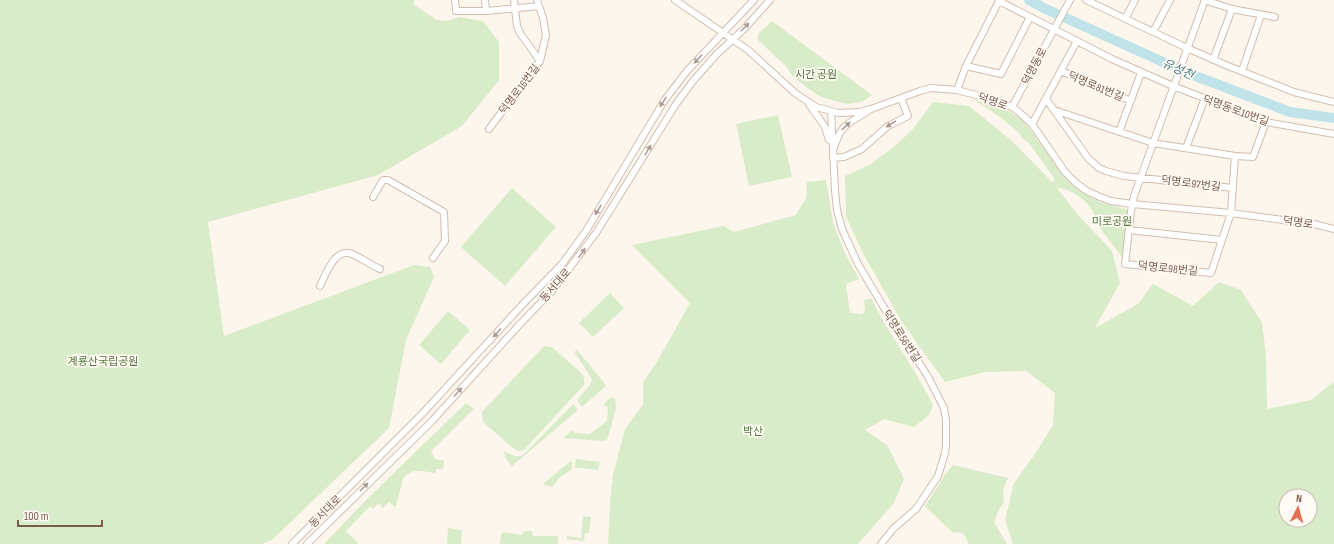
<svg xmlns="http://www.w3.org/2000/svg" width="1334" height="544" font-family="'Sofia Sans Condensed','Noto Sans KR',sans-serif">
<rect width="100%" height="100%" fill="#fdf6ec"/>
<path fill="#d8ecc9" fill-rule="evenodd" d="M0 0H415L413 4 437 20 448 21 459 17 483 21 499 42V80L462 126 378 175 208 222 224 336 414 265 430 267 434 277 406 340 389 428 272 540 262 544H0Z
M772 21 872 95 862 102 847 104 821 97 806 87 792 76 786 66 758 40V34Z
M974 100C989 104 1006 107 1019 118 1028 125 1035 136 1042 146 1070 184 1078 199 1126 209L1128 211 1123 258 1096 223C1095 205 1074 189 1057 188L1078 215 1112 251 1120 283 1095 328 1138 304 1153 284 1193 306 1219 282 1241 290 1262 323 1266 355 1267 409 1311 400 1334 382V544H1013L1005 520 1014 483 1035 454 1053 425 1055 393 1026 371 986 372 945 382 902 322 865 257 846 217 845 176 871 164 896 145 913 129 933 102 969 106 1012 141 1053 183 1054 178 1029 143 1024 140 1019 133 1000 117ZM1286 496H1310V520H1286Z
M778 115 792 177 749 186 736 124Z
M826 180 833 222 844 251 859 279 846 284 850 313 863 314 865 309 864 300 871 298C889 335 915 368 933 405L929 415 914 427 884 419 865 430 887 445 904 479 894 503 858 544H608L610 501 613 475 625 429 643 405V382L657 362 690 303 632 245 724 226 734 232 796 215 806 198 807 182Z
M512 188 556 227 505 286 461 247Z
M610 293 624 308 593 337 579 323Z
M448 311 470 330 441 364 419 345Z
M544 346 552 347 581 373C584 377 585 380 584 385L524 450 519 451 513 448 483 422 482 412Z
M577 350 606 385 605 387 582 407 577 400 590 385 592 379 575 353V351Z
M613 397 615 398 616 409 607 440 603 441 563 438 572 430 575 433 590 434 607 421 608 407 603 405 610 398Z
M466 403 474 409 431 451 435 459 444 461 443 469H436V473C424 472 411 467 403 479L396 506 395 507 389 502 383 508 378 503 373 509 370 506 346 531 359 544H324L367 499Z
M573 404 578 410 512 466 506 459 504 451C511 455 516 458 523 455Z
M576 459 600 462 598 470 580 468H575Z
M571 461 572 463V469L558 479 552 487 545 485 544 483Z
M953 465 1008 478 1003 490 1004 501 998 512 994 522 1007 544H969L963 533 952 532 925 506 944 476Z
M583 516 591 517 589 533H585L584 541 567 539V536L581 538Z
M448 528 462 530 461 544H447Z
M524 531H532L533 536H558V544H500L501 535 503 532 521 535Z"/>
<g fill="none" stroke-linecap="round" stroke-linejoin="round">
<path stroke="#bfe3e8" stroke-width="10" d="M1029 0 1046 9 1185 72 1290 112 1334 118"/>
<g stroke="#d1beb0" stroke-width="8">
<path id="minor" d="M455 0 456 11H486L539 6
M485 0 486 11
M514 0 517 26 520 33 540 61
M675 0 748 50 795 93 816 107 839 113 860 112 871 109 920 91 931 88 957 90 995 100 1012 107 1019 112 1032 124 1065 172 1076 183 1087 191 1100 197 1111 201 1132 204 1231 213 1314 224 1334 229
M1086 0 1187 48 1228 66 1294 92 1334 102
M1204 0 1232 9 1275 17
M1205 0 1134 196 1131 211 1125 264 1211 273 1231 213 1235 156
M1125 19 1135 0
M1153 32 1170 0
M1213 60 1232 9
M966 66 1001 74 1030 17
M1061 71 1131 101
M1242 71 1261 15
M957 90 966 66 999 1 1112 59 1173 86 1266 122 1334 134
M1046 99 1088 158 1099 168 1106 171 1124 176 1233 188
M809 104 825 127 829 140
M1012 107 1070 0
M1054 110 1153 143 1235 156 1253 157 1266 122
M831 111 835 190 837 210 842 229 858 264 889 316 927 375 944 408 946 420V447L944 457 938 476 916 509 893 529 881 544
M1032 124 1077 41
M489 129 540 61 546 35 543 18 537 0
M1119 132 1141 73
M834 148C841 123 849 124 868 111
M1186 148 1205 98
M833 158 844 157 862 149 888 126 908 116 901 98
M373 197 383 180H388L444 212 445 241 433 258
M1129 230 1222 240
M320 286C325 276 334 250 349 253 357 255 371 265 380 269
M292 544 422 414 523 304 562 264 586 231 664 101 687 71 754 0
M307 544 432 421 520 324 552 291 596 233 676 104 693 81 716 55 745 28 770 0"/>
</g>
<use href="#minor" stroke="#fff" stroke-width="6"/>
</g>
<defs><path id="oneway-solid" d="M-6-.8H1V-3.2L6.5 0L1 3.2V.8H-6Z"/></defs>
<g fill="#af9d94">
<use href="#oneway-solid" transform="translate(745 27) rotate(-45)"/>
<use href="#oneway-solid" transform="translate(698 59) rotate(132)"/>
<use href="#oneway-solid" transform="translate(663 102) rotate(124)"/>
<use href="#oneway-solid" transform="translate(891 124) rotate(148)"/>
<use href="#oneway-solid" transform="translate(846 126) rotate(-44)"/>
<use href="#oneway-solid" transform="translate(648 150) rotate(-58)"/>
<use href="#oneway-solid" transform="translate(598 210) rotate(122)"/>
<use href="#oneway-solid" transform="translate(582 253) rotate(-53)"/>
<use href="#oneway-solid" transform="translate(497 333) rotate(132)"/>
<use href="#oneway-solid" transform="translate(458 392) rotate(-48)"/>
<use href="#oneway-solid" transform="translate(364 487) rotate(-45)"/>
</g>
<g text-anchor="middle" stroke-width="3.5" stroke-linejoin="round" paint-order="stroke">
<g font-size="11" fill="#7a5c4d" stroke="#fffaf3">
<text transform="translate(1034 66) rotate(-62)" y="4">덕명동로</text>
<text transform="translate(1096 86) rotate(23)" y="4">덕명로81번길</text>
<text transform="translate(519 89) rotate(-53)" y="4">덕명로16번길</text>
<text transform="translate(993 101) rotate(19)" y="4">덕명로</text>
<text transform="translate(1236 110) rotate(20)" y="4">덕명동로10번길</text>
<text transform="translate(1191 183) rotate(7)" y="4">덕명로97번길</text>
<text transform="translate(1298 222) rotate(8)" y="4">덕명로</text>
<text transform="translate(1168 268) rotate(6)" y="4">덕명로98번길</text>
<text transform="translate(555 285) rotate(-49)" y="4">동서대로</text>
<text transform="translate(902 336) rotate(57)" y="4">덕명로56번길</text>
<text transform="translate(325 511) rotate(-45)" y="4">동서대로</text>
</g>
<g font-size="11" fill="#537a41" stroke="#fffaf3">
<text x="816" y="78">시간 공원</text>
<text x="1112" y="225">미로공원</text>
<text x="103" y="365">계룡산국립공원</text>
<text x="753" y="435">박산</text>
</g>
<g font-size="12" font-style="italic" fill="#437c86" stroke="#fffaf3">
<text transform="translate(1178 69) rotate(24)" y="4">유성천</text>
</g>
</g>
<g transform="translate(1298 508) rotate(6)"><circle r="19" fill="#fffaf3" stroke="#cabbb1"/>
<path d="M0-3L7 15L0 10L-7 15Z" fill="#e76f51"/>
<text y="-6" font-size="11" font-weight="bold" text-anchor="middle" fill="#7a5c4d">N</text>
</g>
<path d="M18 520v6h84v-6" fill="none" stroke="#7a5c4d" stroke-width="2"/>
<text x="24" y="520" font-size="12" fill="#7a5c4d" stroke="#fffaf3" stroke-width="3" paint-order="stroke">100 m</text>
</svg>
